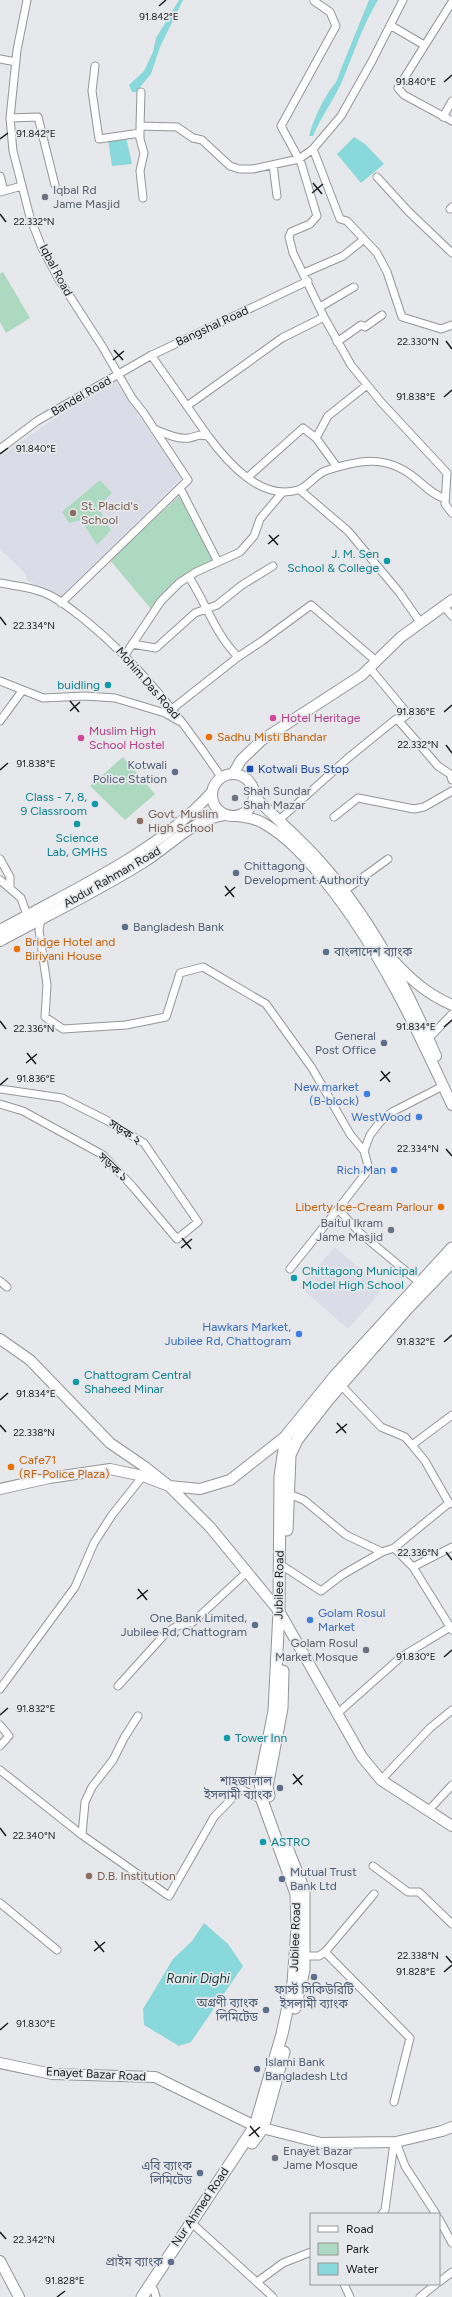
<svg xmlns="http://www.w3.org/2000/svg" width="452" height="2297" font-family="Figtree,'Noto Sans Bengali',sans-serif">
<rect width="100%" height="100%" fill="#e7e8eb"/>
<path fill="#dadde7" d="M113 378 182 478 60 597 26 580V574L0 549V456Z
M335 1247 383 1289 348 1329 300 1287Z"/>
<path fill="#aed9c1" d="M3 272 30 318 6 333 0 322V274Z
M100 480 112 493 98 507 111 530 97 545 81 520 69 523 62 512Z
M179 496 213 560 180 579 151 609 110 560Z
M123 757 155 794 125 820 90 786Z"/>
<path fill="#89d8dc" d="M179 0H183L160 47 151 74 136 92H132L129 85 144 71 153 52 156 38Z
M369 0H378C362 27 355 50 343 79 335 99 321 116 313 136H309C313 121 320 106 328 93 333 85 337 83 339 74Z
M126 137 132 164 112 166 108 140Z
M354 137 365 144 384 164 361 183 337 154Z
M204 1923 228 1944 243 1966 191 2042 179 2046 144 2025 143 2009 173 1959 192 1941Z"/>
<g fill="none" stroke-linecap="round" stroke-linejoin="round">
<g stroke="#959598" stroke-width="9">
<path id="street" d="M27 0 17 50 10 118 13 151 30 217 42 248 58 278 102 346 132 398 143 412 188 480 61 603
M314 1 330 12 336 26 281 126 301 163 317 216 310 224 291 232 289 237 293 253 324 317 351 365 381 402 447 473 445 504 452 513
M452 2 398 88 404 95 452 121
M390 25 424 45
M0 59 16 62
M95 66 92 91 99 139 140 133
M141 92 140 126 177 127 193 138 202 140 230 166 239 169H253L299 159 313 149 341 116 372 61 403 0
M443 117 452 101
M10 118 38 117 55 185
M140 128V139L144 153 140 171 143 198
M313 149 340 219 347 221 377 253 387 272 402 317 441 329 452 325
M273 165 277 196
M0 176 4 191
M377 177 409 212 452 253
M0 192 22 186
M450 209 452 207
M304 273 343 256 363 240
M320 307 354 287
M337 342 361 325 365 327 382 315
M151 355 208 436
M187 406 282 338 324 317
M154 429C164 433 178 440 189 438 199 436 196 434 208 436 228 463 261 501 298 490 308 487 315 475 325 471 359 460 386 454 415 478 426 487 432 494 445 499
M316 438 328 416 367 385
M0 449 37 421 150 356 308 281
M248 477 303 428 316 438 337 467
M180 488 218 562
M300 490 348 531 399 592 420 622
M189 577C207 605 214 632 238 657
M0 583C14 586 29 587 42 592 57 597 72 610 85 620 139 664 182 719 221 777
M444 606 452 616
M132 644 156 648 195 613 217 605 242 585 273 566
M125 655 161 601 179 583 196 572 240 552 254 536 260 519 281 494
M0 681 43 698 85 696 115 698 165 713 179 721
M172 709 238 657 262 641 311 605 376 661
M0 721 22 691
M399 721 438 766 450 774 452 780
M334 817 358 798 414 809 424 807 452 791
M279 820 348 758 396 719 399 721 408 714 369 667
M0 859 10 877V887
M0 880 21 898 27 915
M344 891 388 859
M41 919 39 930 47 985 45 1017 63 1029 126 1025 166 1017 180 973 203 967 266 1004 312 1068 350 1134 364 1151
M429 1038 452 1014
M0 1089 62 1098 106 1120 144 1143 198 1222 177 1239 133 1187 103 1155 23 1111 0 1104
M290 1269 338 1209
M0 1281 7 1287
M419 1282 360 1233 338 1209 369 1169 364 1151 370 1135 380 1122 392 1112 443 1086
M338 1382 381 1427 405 1437 412 1445 425 1461 449 1503
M412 1445 452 1415
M286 1493 304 1500 346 1535 382 1552 394 1548 413 1567 452 1630
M394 1548 449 1503 452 1504
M278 1563 321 1591 342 1575 382 1552
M413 1567 452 1547
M118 1686 165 1634 177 1626 193 1622 247 1572
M0 1689 75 1587 94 1543 112 1515 143 1476
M338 1713 401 1657 452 1626
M0 1725 9 1736 0 1746
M0 1770 82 1835 169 1896 214 1817 241 1789 262 1800
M381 1780 430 1728 452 1710
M429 1810 452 1785
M82 1835 85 1802 92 1787 113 1760 124 1738 138 1716
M373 1866 408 1892H419L452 1924
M0 1903 57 1950
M325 1952 410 2038 394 2102
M300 1956H319L325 1952 374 1894
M396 2142 405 2166 436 2214
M382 2214 385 2210 394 2143
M439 2219 452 2243
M195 2226 273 2297
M257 2282 283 2263 311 2252
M439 2282 452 2272
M344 2284 350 2297
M154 2290 156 2297
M420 2297 436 2284"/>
</g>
<g stroke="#959598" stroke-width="12">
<path id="secondary" d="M212 795a21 21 0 1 1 42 0a21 21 0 1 1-42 0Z
M233 774 241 760 262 740 362 675 401 637 452 600
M254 796C275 818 297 836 317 858 369 915 406 986 436 1056
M236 816C245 817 255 818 263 823 288 837 307 859 325 881 379 948 416 1027 452 1105
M0 930C70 891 157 853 211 793
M0 941C48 915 98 891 144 862 171 845 192 820 224 815
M392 959C410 979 427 994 452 1005
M0 1339 30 1360 110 1443 145 1467 169 1486 210 1527 279 1611 362 1757 381 1780 452 1826
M0 1489 49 1478 110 1469 143 1476 169 1486 200 1489 230 1480 286 1436
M0 2063 52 2074 155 2077 255 2126 321 2143 396 2142 442 2131 452 2127
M0 2261 19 2297"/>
</g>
<g stroke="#959598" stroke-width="13">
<path id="primary" d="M287 1530 290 1455 297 1440 328 1400 407 1309 452 1262
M269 1796 267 1787 282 1708 283 1671
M288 1850 304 1890V1970L295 2008
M252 2143 263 2128 284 2052
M142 2297 255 2126 282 2034 293 1983 297 1928 296 1894 262 1800 260 1781 274 1711 279 1611 280 1476 286 1436 334 1377 452 1248"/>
</g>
<use href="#street" stroke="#fff" stroke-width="7"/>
<use href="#secondary" stroke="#fff" stroke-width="10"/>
<use href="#primary" stroke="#fff" stroke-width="11"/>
</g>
<path fill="none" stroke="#1b1c1c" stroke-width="1.5" d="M159 6 166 0M444 82 452 75M0 139 8 133M313 183 322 194M312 193 323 184M0 214 6 222M446 341 452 349M114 350 123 360M113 360 124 351M444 397 452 390M0 454 8 448M269 535 278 545M268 544 279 535M0 617 6 625M70 701 79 712M70 711 80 702M444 712 452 705M446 745 452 753M0 770 8 763M225 886 234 897M225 896 235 887M0 1021 6 1029M444 1027 452 1020M27 1053 36 1064M26 1063 37 1054M381 1071 390 1082M380 1081 390 1072M0 1085 8 1078M446 1149 452 1156M182 1238 191 1249M181 1248 192 1239M444 1342 452 1335M0 1400 8 1393M337 1423 346 1433M0 1425 6 1432M336 1433 347 1424M446 1552 452 1560M138 1589 147 1600M137 1599 148 1590M444 1657 452 1650M0 1715 8 1708M293 1774 302 1785M293 1784 303 1775M0 1828 6 1836M95 1941 104 1952M94 1951 105 1942M446 1956 452 1963M444 1972 452 1965M0 2030 8 2023M250 2126 259 2137M249 2136 260 2127M0 2232 6 2239M57 2297 65 2291"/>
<g fill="#6b7280" stroke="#e7e8eb" stroke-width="1.5">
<circle cx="45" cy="197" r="4"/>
<circle cx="235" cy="798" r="4"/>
<circle cx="391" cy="1230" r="4"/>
<circle cx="366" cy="1650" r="4"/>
<circle cx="275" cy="2158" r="4"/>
</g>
<g fill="#8d6e63" stroke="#e7e8eb" stroke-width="1.5">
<circle cx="73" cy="513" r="4"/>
<circle cx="140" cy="821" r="4"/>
<circle cx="89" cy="1876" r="4"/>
</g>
<g fill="#0f9aa8" stroke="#e7e8eb" stroke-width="1.5">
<circle cx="387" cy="561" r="4"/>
<circle cx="108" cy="685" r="4"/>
<circle cx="95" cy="804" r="4"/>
<circle cx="77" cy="824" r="4"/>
<circle cx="294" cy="1278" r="4"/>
<circle cx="76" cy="1382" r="4"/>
<circle cx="227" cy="1738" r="4"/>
<circle cx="263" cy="1842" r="4"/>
</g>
<g fill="#d1479c" stroke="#e7e8eb" stroke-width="1.5">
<circle cx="273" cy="718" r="4"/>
<circle cx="81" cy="738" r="4"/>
</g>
<g fill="#e8710a" stroke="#e7e8eb" stroke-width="1.5">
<circle cx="209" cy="737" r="4"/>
<circle cx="17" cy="949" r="4"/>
<circle cx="441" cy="1207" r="4"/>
<circle cx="11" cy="1467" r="4"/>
</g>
<rect fill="#1a4fb4" stroke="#e7e8eb" stroke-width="1.5" x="246" y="765" width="8" height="8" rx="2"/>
<g fill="#5c6f8a" stroke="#e7e8eb" stroke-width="1.5">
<circle cx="175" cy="772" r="4"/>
<circle cx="236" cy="873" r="4"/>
<circle cx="125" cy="927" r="4"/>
<circle cx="326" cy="952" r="4"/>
<circle cx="384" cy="1043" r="4"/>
<circle cx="255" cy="1625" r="4"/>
<circle cx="280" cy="1788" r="4"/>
<circle cx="282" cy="1879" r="4"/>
<circle cx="314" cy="1977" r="4"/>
<circle cx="266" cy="2010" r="4"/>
<circle cx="257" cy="2069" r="4"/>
<circle cx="200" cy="2173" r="4"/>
<circle cx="171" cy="2262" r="4"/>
</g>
<g fill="#3f7fe0" stroke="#e7e8eb" stroke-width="1.5">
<circle cx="367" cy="1094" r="4"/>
<circle cx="419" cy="1117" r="4"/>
<circle cx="394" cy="1170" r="4"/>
<circle cx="299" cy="1334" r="4"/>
<circle cx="310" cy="1620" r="4"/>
</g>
<g text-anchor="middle" stroke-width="3.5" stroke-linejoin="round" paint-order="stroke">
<g font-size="12" fill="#5b616d" stroke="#e7e8eb" text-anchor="start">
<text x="53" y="194">Iqbal Rd<tspan x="53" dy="14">Jame Masjid</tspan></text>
<text x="243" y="795">Shah Sundar<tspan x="243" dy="14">Shah Mazar</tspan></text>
<text x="383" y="1227" text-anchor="end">Baitul Ikram<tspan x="383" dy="14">Jame Masjid</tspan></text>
<text x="358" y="1647" text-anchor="end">Golam Rosul<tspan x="358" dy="14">Market Mosque</tspan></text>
<text x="283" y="2155">Enayet Bazar<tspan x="283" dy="14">Jame Mosque</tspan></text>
</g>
<g font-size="12" fill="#1b1c1c" stroke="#e7e8eb">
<text transform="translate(56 270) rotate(62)" y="4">Iqbal Road</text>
<text transform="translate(212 326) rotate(-25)" y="4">Bangshal Road</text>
<text transform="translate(81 396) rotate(-30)" y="4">Bandel Road</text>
<text transform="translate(148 683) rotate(49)" y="4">Mohim Das Road</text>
<text transform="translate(112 877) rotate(-30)" y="4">Abdur Rahman Road</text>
<text transform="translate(125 1132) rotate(33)" y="4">সড়ক ২</text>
<text transform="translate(113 1167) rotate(43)" y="4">সড়ক ১</text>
<text transform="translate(279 1585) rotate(-89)" y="4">Jubilee Road</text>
<text transform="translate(295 1937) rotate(-88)" y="4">Jubilee Road</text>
<text transform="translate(96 2074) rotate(3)" y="4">Enayet Bazar Road</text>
<text transform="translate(200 2207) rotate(-56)" y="4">Nur Ahmed Road</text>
</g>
<g font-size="12" fill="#785e54" stroke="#e7e8eb" text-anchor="start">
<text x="81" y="510">St. Placid's<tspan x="81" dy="14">School</tspan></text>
<text x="148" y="818">Govt. Muslim<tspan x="148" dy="14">High School</tspan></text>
<text x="97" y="1880">D.B. Institution</text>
</g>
<g font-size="12" fill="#0d838f" stroke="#e7e8eb" text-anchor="start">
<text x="379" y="558" text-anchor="end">J. M. Sen<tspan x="379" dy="14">School &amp; College</tspan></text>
<text x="100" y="689" text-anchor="end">buidling</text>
<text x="87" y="801" text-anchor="end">Class - 7, 8,<tspan x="87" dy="14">9 Classroom</tspan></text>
<text x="77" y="842" text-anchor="middle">Science<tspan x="77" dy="14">Lab, GMHS</tspan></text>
<text x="302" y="1275">Chittagong Municipal<tspan x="302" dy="14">Model High School</tspan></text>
<text x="84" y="1379">Chattogram Central<tspan x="84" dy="14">Shaheed Minar</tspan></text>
<text x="235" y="1742">Tower Inn</text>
<text x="271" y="1846">ASTRO</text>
</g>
<g font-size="12" fill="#b23c85" stroke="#e7e8eb" text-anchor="start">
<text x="281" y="722">Hotel Heritage</text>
<text x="89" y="735">Muslim High<tspan x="89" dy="14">School Hostel</tspan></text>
</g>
<g font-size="12" fill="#c56008" stroke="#e7e8eb" text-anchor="start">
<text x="217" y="741">Sadhu Misti Bhandar</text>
<text x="25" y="946">Bridge Hotel and<tspan x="25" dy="14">Biriyani House</tspan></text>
<text x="433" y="1211" text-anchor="end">Liberty Ice-Cream Parlour</text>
<text x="19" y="1464">Cafe71<tspan x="19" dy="14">(RF-Police Plaza)</tspan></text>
</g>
<g font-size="12" fill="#4e5e75" stroke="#e7e8eb" text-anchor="end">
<text x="167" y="769">Kotwali<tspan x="167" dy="14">Police Station</tspan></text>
<text x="244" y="870" text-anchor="start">Chittagong<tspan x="244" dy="14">Development Authority</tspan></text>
<text x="133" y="931" text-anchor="start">Bangladesh Bank</text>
<text x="334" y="956" text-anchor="start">বাংলাদেশ ব্যাংক</text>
<text x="376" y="1040">General<tspan x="376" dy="14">Post Office</tspan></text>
<text x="247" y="1622">One Bank Limited,<tspan x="247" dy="14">Jubilee Rd, Chattogram</tspan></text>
<text x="272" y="1785">শাহজালাল<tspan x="272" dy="14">ইসলামী ব্যাংক</tspan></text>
<text x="290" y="1876" text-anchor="start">Mutual Trust<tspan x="290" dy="14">Bank Ltd</tspan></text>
<text x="314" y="1994" text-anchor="middle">ফার্স্ট সিকিউরিটি<tspan x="314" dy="14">ইসলামী ব্যাংক</tspan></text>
<text x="258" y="2007">অগ্রণী ব্যাংক<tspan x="258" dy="14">লিমিটেড</tspan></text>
<text x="265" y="2066" text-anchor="start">Islami Bank<tspan x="265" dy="14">Bangladesh Ltd</tspan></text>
<text x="192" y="2170">এবি ব্যাংক<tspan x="192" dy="14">লিমিটেড</tspan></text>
<text x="163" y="2266">প্রাইম ব্যাংক</text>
</g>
<g font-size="12" fill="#164399" stroke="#e7e8eb" text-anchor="start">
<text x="258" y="773">Kotwali Bus Stop</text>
</g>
<g font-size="12" fill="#366cbe" stroke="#e7e8eb" text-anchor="end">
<text x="359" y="1091">New market<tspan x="359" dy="14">(B-block)</tspan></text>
<text x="411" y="1121">WestWood</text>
<text x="386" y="1174">Rich Man</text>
<text x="291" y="1331">Hawkars Market,<tspan x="291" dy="14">Jubilee Rd, Chattogram</tspan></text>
<text x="318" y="1617" text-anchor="start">Golam Rosul<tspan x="318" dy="14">Market</tspan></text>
</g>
<g font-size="13" font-style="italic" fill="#143a3c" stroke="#e7e8eb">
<text x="198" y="1983">Ranir Dighi</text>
</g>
</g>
<g font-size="10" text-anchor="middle" fill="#1b1c1c" stroke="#e7e8eb" stroke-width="3.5" stroke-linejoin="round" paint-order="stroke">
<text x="159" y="20">91.842°E</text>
<text x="416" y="85">91.840°E</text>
<text x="36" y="137">91.842°E</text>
<text x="34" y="225">22.332°N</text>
<text x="418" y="345">22.330°N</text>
<text x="416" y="400">91.838°E</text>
<text x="36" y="452">91.840°E</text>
<text x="34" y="629">22.334°N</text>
<text x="416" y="715">91.836°E</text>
<text x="418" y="748">22.332°N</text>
<text x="36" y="767">91.838°E</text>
<text x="416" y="1030">91.834°E</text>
<text x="34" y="1032">22.336°N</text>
<text x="36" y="1082">91.836°E</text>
<text x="418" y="1152">22.334°N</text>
<text x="416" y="1345">91.832°E</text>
<text x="36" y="1397">91.834°E</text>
<text x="34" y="1436">22.338°N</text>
<text x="418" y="1556">22.336°N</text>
<text x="416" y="1660">91.830°E</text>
<text x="36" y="1712">91.832°E</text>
<text x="34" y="1839">22.340°N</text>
<text x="418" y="1959">22.338°N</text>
<text x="416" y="1975">91.828°E</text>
<text x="36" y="2027">91.830°E</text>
<text x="34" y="2243">22.342°N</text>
<text x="65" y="2284">91.828°E</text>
</g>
<rect x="310" y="2213" width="130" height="72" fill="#e7e8eb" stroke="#959698"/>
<rect x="318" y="2226" width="20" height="6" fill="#ffffff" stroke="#959698"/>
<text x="346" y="2233" font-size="12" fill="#1b1c1c">Road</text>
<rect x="318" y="2243" width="20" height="12" fill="#aed9c1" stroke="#959698"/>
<text x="346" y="2253" font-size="12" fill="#1b1c1c">Park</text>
<rect x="318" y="2263" width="20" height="12" fill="#89d8dc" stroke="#959698"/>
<text x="346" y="2273" font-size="12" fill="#1b1c1c">Water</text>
</svg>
